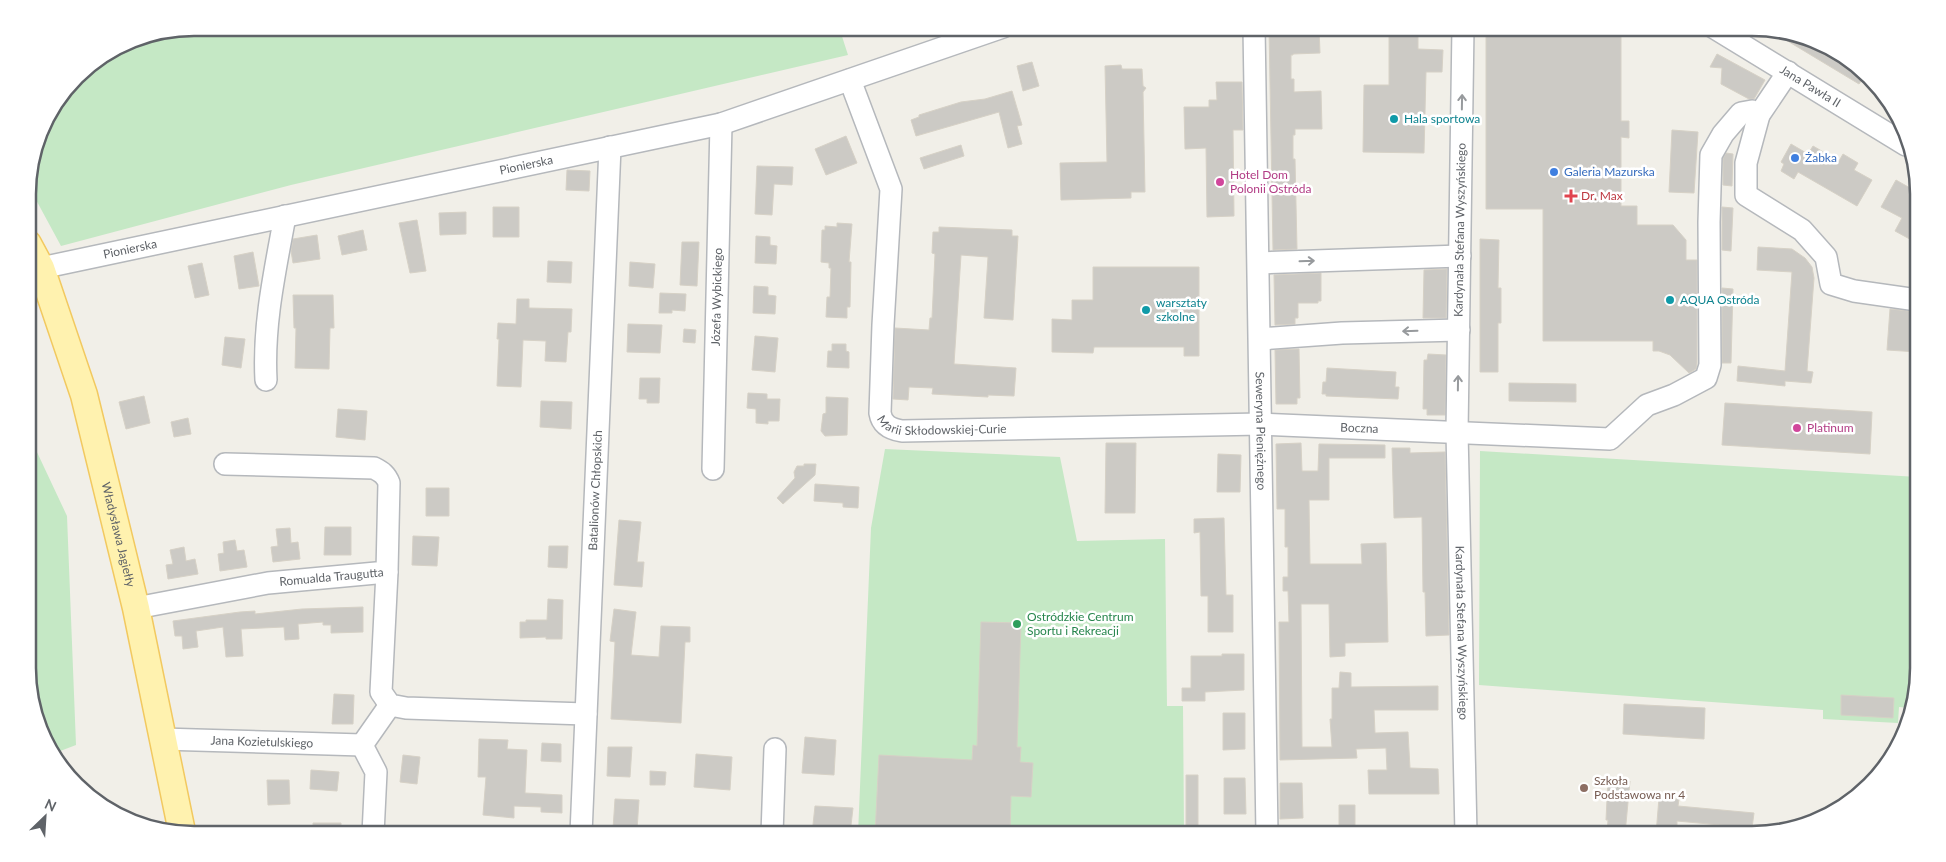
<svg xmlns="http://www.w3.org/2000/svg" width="1946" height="862" font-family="Lato,sans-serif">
<rect width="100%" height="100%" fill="#f1efe8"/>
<path fill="#c5e8c5" d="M839 27 848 55 291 185 61 246 28 185 45 121 84 69 131 40 194 28Z
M28 433 67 516 76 745 55 753 29 690Z
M885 449 1060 457 1077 541 1165 539 1167 706H1183L1184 834H858L871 528Z
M1480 451 1918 477V668L1911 708 1899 707 1898 723 1823 719V710L1479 685Z"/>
<path fill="#cccac5" stroke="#d6d1c6" d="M1269 28H1319L1320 53 1293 54V55H1291V79H1294V92L1321 91 1322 129H1295V135H1293V159H1295L1297 249 1273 250Z
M1389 28H1418V49L1443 50 1442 72H1426L1424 153 1363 152 1364 85H1389Z
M1486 28H1621V121H1629V138L1621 137V206H1637V225H1673L1686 240V260H1697V363L1696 369 1689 373 1670 355 1659 351H1653V341H1543V209H1486Z
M1777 32 1815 40 1864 77 1859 84 1776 34Z
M1717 54 1765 80 1754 99H1749L1721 84 1722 68 1710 67Z
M1032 62 1039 86 1023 91 1017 66Z
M1121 65 1122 69H1142L1143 86 1146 88 1143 92 1145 192H1131V198L1061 200 1060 163 1107 162 1105 66Z
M1216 82H1242L1243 130H1233L1234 216 1207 217 1206 148 1185 149 1184 107H1209V100H1217Z
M1012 91 1022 125 1017 126 1022 144 1008 148 999 112 916 136 911 120 919 117V115L961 102 985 99Z
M1672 130 1698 132 1694 193 1669 192Z
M846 136 857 163 826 175 815 149Z
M1791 144 1808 154 1813 146 1839 161 1843 154 1858 163 1854 170 1872 180 1857 206 1798 172 1794 179 1781 171 1784 164 1781 162Z
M961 145 964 156 924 169 920 158Z
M1726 153 1733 154 1732 186 1723 185V158Z
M757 166 793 167 792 185 774 184 772 215 755 214Z
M567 170 590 171 589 191 566 190Z
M1896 180 1917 192V243L1895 231 1902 218 1881 207Z
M493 207H519V237H493Z
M1722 207 1733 208 1731 251 1722 250Z
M466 212V234L440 235 439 213Z
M417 220 426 271 410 273 399 223Z
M837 223 852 224 849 262H851L850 307H847V318L826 317 827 297H830L831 268H829V263L821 262 822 230H825V226L837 227Z
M939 227 1012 230V236H1018L1013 320 984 318 988 257 961 255 954 364 1016 368 1014 396 988 395V397L932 394 933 388 909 387 908 400 893 399 895 328 929 330 930 318H932L935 254 932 253 933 232H939Z
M363 230 367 250 342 255 338 236Z
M317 235 320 259 293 263 291 251 293 239Z
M756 236 770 237V245L777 246 776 264 755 263Z
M1480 239 1499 240 1498 288H1501V323H1498V372H1480Z
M682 242H699L697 286 680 285Z
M1758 247 1792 249 1805 258 1812 267 1814 278 1807 371 1813 372 1811 383 1785 381V386L1737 381 1738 366 1785 371 1792 272 1757 270Z
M253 252 259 286 239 289 234 256Z
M548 261 572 262 571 283 547 282Z
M630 262 655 264 653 288 629 286Z
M202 263 209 295 195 298 188 266Z
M1093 267H1199V356H1184V347H1094L1093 353 1052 352V319L1072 320V300H1093Z
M1447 269 1446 318H1423L1424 270Z
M1321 273V301H1318V303H1298V318H1295V324L1275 325 1274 275Z
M754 286 768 287V295L776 296 775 314 753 313Z
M1722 288 1733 289 1731 363H1722Z
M660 293 686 294 685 311 672 310V313H659Z
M293 295H333L334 328H330L329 369 295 368 296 328H294Z
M517 299H529V308L572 309 571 332H568L566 362 545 361 546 341 523 340 521 387 497 386 499 339H497L498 323 516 324Z
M1890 309 1918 312V352L1887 350Z
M628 324 662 325 660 353 627 352Z
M684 329 696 330 695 343 683 342Z
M755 336 778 338 775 372 752 370Z
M225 337 245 339 241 368 222 365Z
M832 344H846V351L849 352V368L827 367 828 351H832Z
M1299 349 1300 398H1297V404H1276L1275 350Z
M1428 354 1446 355 1445 415H1427V409H1423L1424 360H1427Z
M1327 368 1396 372 1395 387H1399L1398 399 1326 396V394H1322L1323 382H1326Z
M640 378H660L659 403H647V399H639Z
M1509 383 1576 384V402L1509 401Z
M748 393 767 394V399H780L779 421H768V424L756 423V409L747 408Z
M144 396 150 423 126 429 119 402Z
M826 397 848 398 847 435 825 436 821 431 823 414 826 413Z
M541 401 572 402 571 429 540 427Z
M1725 403 1872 412 1870 454 1722 445Z
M338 409 367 411 365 440 336 437Z
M188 418 191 434 174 437 171 422Z
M1106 443H1136L1135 513H1105Z
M1301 443 1302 471H1318L1319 444 1385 445V458H1329V500H1309L1310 564H1362L1361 544 1386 543 1388 642 1345 643V656L1330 657 1329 604H1301L1302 747H1332L1330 719H1332V688H1339L1340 672 1351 673V687L1438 686V710H1374L1375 733 1408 732 1410 768 1438 769 1439 794H1369L1368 770H1387L1386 748 1356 749 1357 758 1280 760 1279 622H1289L1288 591H1283V577H1288V547H1285V509H1277L1276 444Z
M1392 448H1410V453L1445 452 1449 635 1426 636 1425 592H1423L1422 517 1394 518Z
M1218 454 1241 455 1240 492H1217Z
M804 464H816L815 475 783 504 777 498 795 478 794 472 797 466H804Z
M815 484 859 487 858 508 843 507V503L814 501Z
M426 488H449V516H426Z
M1224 518 1226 595H1233V632H1208V596H1201L1200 532 1194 533V519Z
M619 520 641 522 637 562H644L642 587 614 585Z
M325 527H351V555H324Z
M290 528 291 543 298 542 300 559 273 562 271 547 278 546 276 529Z
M413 536 439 537 437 566 412 565Z
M235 540 237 551 244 550 247 567 220 571 218 554 224 553 223 542Z
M549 546H568L567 568 548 567Z
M184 547 186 561 195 559 198 574 168 579 166 565 173 564 170 550Z
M548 599 563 600 562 639H546V637L520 638V622H526V620H547Z
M363 607V632L331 633V625H323V622L298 624 299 639 285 640 284 627 241 629 243 656 226 657 223 627 196 631 198 647 183 649 182 636H175L173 621 240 612 255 611V614L302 609Z
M614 609 636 612 631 655 659 657 661 626 690 627V642H685L681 723 611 719 615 642 610 641Z
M981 622 1021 623 1017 747H1021L1020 762 1033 763 1031 797 1011 796 1010 834H875L879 755 972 760 973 745 977 746Z
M1222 654H1244V690L1205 692V701H1182V688H1191V656H1222Z
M334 694 354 695 353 724H332Z
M1841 695 1894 698 1893 718 1841 715Z
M1624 704 1705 708 1704 739 1623 734Z
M1223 713H1245V749L1223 750Z
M805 737 836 740 834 775 802 773Z
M479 739 508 740 507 749 527 750 525 793 562 795V813L541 812V807L514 806V818L483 815 486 777H478Z
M542 743 561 744V762L541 761Z
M608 747H632L630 777 607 776Z
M696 754 732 757 730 790 694 787Z
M403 755 420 757 417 784 400 782Z
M311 770 339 772 337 791 310 789Z
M650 771 666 772 665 785H650Z
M1186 775H1198V831H1186Z
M1224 778H1245L1246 814H1224Z
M1608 779 1630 781 1625 834H1607L1608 820H1606Z
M267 780H289L290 804 268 805Z
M1280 783H1302L1303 818 1280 819Z
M1659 798 1679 799 1678 806 1754 813 1752 828 1677 821V834H1656Z
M615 799 639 800 637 830 613 829Z
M1339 805H1355V829H1339Z
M815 806 853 808 850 834H812Z
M313 823H341V834H313Z"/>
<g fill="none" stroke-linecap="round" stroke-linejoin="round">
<g stroke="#b5b8bc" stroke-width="24">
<g id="minor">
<path id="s1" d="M1254 27 1267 834"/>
<path id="s2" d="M1463 27 1457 432 1466 834"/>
<path id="s3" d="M1713 27 1906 145"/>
<path d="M1788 72 1759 115 1746 163V195L1802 230 1826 257 1831 284 1854 291 1917 300"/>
<path id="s4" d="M850 80 891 189 883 325 880 413C882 425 890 429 902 431L1261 424 1610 439 1647 405 1674 395 1706 378 1710 365 1709 222 1711 155 1723 134 1741 113 1752 111 1759 115"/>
<path d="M1259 263 1460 256"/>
<path id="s5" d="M41 268 721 124 1003 27"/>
<path d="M1260 339 1342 333 1459 330"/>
<path d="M266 380C263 324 275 271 285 216"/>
<path id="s6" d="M713 469 721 124"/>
<path d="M387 572 381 692 390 705 406 708 586 714"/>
<path id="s7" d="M136 608 268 583 387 572 389 483C386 475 382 472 374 468L225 464"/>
<path id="s8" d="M162 739 362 745"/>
<path d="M362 745 376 772 373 834"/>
<path d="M362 745 390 705"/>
<path id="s9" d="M581 834 610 147"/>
<path d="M772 834 775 749"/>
</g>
</g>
<g stroke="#f2c960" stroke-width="29">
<g id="major">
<path id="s10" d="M28 244 41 268 84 395 136 608 182 832"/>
</g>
</g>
<use href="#minor" stroke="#fff" stroke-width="21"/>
<use href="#major" stroke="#fff2af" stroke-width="26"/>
</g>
<defs><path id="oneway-shaft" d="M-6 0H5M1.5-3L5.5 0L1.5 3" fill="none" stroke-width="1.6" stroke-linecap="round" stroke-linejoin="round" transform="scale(1.25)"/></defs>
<g stroke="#979a9d">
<use href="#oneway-shaft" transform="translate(1462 102) rotate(-89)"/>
<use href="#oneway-shaft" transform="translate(1307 261) rotate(-2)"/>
<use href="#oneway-shaft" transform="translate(1410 331) rotate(178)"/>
<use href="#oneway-shaft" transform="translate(1458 383) rotate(-89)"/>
</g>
<g fill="#0f9aa8" stroke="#fff" stroke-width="2">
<circle cx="1394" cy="119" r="5"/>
<circle cx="1670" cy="300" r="5"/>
<circle cx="1146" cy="310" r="5"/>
</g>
<g fill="#3f7fe0" stroke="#fff" stroke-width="2">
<circle cx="1795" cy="158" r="5"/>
<circle cx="1554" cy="172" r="5"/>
</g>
<g fill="#d1479c" stroke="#fff" stroke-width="2">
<circle cx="1220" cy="182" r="5"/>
<circle cx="1797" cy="428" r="5"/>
</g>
<path fill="#e0444e" stroke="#fff" stroke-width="2" d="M1568.5 188.5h5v5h5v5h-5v5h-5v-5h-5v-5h5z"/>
<circle fill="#2e9e5b" stroke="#fff" stroke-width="2" cx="1017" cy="624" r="5"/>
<circle fill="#8d6e63" stroke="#fff" stroke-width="2" cx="1584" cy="788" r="5"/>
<g text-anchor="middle" stroke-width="5" stroke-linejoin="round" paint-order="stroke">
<g font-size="12" fill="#5f6368" stroke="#fff">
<text dy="4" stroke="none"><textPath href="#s3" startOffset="114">Jana Pawła II</textPath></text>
<text dy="4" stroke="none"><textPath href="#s5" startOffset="496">Pionierska</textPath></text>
<text transform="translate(1460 230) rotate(-89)" y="4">Kardynała Stefana Wyszyńskiego</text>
<text dy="4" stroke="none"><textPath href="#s5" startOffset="91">Pionierska</textPath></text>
<text dy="4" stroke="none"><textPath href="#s6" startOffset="172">Józefa Wybickiego</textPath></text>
<text dy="4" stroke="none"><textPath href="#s4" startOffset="410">Marii Skłodowskiej-Curie</textPath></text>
<text dy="4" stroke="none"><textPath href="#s4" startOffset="829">Boczna</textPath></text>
<text dy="4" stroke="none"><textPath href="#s1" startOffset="404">Seweryna Pieniężnego</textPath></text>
<text dy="4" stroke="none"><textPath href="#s9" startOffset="344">Batalionów Chłopskich</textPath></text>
<text dy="4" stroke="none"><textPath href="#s10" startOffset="305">Władysława Jagiełły</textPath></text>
<text dy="4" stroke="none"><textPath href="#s7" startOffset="198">Romualda Traugutta</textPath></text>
<text dy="4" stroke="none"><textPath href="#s2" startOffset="606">Kardynała Stefana Wyszyńskiego</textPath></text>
<text dy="4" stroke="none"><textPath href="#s8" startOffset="100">Jana Kozietulskiego</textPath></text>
</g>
<g font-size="12" fill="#0d838f" stroke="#fff" text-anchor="start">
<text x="1404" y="123">Hala sportowa</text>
<text x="1680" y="304">AQUA Ostróda</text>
<text x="1156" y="307">warsztaty<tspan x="1156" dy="14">szkolne</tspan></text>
</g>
<g font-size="12" fill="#366cbe" stroke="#fff" text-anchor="start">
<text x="1805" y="162">Żabka</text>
<text x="1564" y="176">Galeria Mazurska</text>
</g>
<g font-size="12" fill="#b23c85" stroke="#fff" text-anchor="start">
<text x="1230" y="179">Hotel Dom<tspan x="1230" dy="14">Polonii Ostróda</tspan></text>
<text x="1807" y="432">Platinum</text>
</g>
<g font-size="12" fill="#be3a42" stroke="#fff" text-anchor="start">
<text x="1581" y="200">Dr. Max</text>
</g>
<g font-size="12" fill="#27864d" stroke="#fff" text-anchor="start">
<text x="1027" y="621">Ostródzkie Centrum<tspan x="1027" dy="14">Sportu i Rekreacji</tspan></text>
</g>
<g font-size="12" fill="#785e54" stroke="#fff" text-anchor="start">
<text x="1594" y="785">Szkoła<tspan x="1594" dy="14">Podstawowa nr 4</tspan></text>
</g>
</g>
<path d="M0 0H1946V862H0ZM194 36H1752A158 158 0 0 1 1910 194V668A158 158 0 0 1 1752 826H194A158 158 0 0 1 36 668V194A158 158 0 0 1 194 36Z" fill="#fff" fill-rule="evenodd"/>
<path fill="none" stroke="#5f6368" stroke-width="2.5" d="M194 36H1752A158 158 0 0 1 1910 194V668A158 158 0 0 1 1752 826H194A158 158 0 0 1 36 668V194A158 158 0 0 1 194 36Z"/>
<g transform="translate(45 817) rotate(25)" stroke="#ffffff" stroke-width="4" paint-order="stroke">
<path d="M0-4L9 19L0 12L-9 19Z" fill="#5f6368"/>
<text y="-8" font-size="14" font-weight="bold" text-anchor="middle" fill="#5f6368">N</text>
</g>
</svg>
